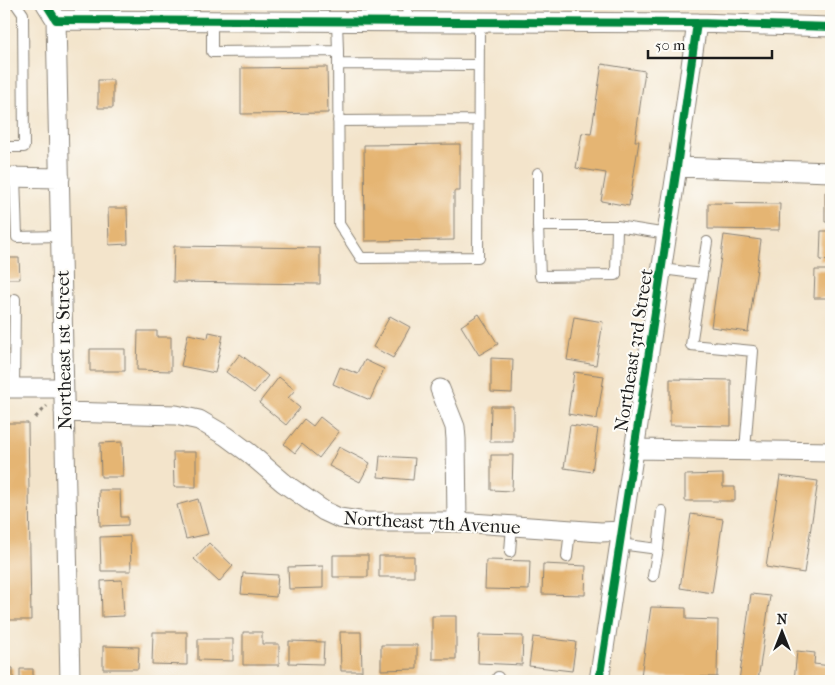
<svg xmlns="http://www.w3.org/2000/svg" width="835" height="685" font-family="'IM FELL French Canon',serif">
<rect width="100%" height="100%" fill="#fdfcf7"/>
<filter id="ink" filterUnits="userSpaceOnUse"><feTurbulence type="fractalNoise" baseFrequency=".02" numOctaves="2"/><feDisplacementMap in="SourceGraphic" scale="10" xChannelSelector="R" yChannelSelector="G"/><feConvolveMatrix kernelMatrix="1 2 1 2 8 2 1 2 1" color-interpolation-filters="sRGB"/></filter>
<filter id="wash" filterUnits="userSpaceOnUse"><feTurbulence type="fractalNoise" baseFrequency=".0096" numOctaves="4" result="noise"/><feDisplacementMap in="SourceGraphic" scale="20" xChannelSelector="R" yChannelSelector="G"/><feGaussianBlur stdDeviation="1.12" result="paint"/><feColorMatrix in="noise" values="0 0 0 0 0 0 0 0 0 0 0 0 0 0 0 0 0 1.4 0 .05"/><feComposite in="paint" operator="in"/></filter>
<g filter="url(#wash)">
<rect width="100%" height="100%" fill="#f3e4cb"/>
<g id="blocks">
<path fill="#e5b573" d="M602 64 645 71 635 141H639L629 206 601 201 606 173 576 168 582 133 591 134Z
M327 67 328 113 241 114V68Z
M98 80H113V108H98Z
M460 144V191H454V240L365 241 364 145Z
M825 192H831V222H825Z
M708 203 780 204 779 230 708 229Z
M108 208H127L128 244 109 245Z
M821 231H831V261L820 260Z
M724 235 761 240 748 332 711 327Z
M174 246 320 248V284L173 282Z
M4 258H19L20 279H4Z
M815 270H831V298H814Z
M479 314 498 344 479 355 461 326Z
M390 316 410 327 393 358 373 347Z
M574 317 603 322 596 365 567 360Z
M138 331H157V337H171V371L137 370Z
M209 332 223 335 215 373 181 366 188 334 208 338Z
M90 349H125V371H90Z
M240 354 268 376 254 393 226 372Z
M491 358 513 359 512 393 491 392Z
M365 360 384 369 370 400 333 384 340 367 358 374Z
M574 372 604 376 597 419 568 414Z
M279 377 295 390 288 398 300 408 286 425 259 403Z
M670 379 731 380V426L670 425Z
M491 406H513V442H490Z
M320 417 339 432 319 458 302 444 295 453 284 444 304 419 313 426Z
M4 423H28L31 620H4Z
M570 425 598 429 592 472 564 468Z
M122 442 123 477H101L100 443Z
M339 447 370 463 360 482 329 466Z
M173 452H196V487H174Z
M491 455H513L512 491 491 490Z
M380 456 415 458 413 480 378 477Z
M723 474V487H735V501H685V475Z
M780 476 818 481 804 573 766 567Z
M99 490H120L121 517H128V525L100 526Z
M198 499 208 534 186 539 177 505Z
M691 514 723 519 712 593 680 588Z
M130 536 131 571H101L100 537Z
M209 543 233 566 219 582 194 559Z
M333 555H368V577H333Z
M379 556H414V577H379Z
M486 560 530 561 529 590 485 589Z
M543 564 586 566 585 595 542 594Z
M323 566V588L289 589 288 567Z
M243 573 278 575 276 597 241 594Z
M122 580 124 616 102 617 101 581Z
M751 594 770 596 758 681H739Z
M651 607 686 608V619L718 620 717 677 641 676Z
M432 616H456V659H432Z
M153 632H187V665L152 664Z
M243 632H262V644H279V665H243Z
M340 632H361L362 671H341Z
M479 635 523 636 522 665 478 663Z
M533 637 576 642 572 671 529 666Z
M198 639H233V661L198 660Z
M289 641 324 642 323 664 289 663Z
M381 645H417V669L381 670Z
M103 646 139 647 138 669H103Z
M797 651 815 653 814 664 831 666V681H794Z
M4 667 13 668V681H4Z
M20 669H33V681H20Z"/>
</g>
</g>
<g filter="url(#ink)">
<use href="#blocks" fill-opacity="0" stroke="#888074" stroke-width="1"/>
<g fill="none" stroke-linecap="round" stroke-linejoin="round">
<g stroke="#888074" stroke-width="12">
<path id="lane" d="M407 4 408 22
M212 20V52L338 51 337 21
M338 51 339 224 361 258 478 257 479 22
M338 64 478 65
M338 121 478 120
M4 147H24L23 14 16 4
M538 173V226
M15 177 17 237 60 236
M617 226 616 275 540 276 538 226H617L667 234
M662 269 702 274 691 345 753 351 745 450
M702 274 707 242
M14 388 15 299
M620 544 658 549 662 511
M510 552 512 525
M567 557 570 530
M653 576 658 549
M497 681 498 677"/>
</g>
<g stroke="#888074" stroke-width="21">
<path id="street" d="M46 4 56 20 697 23 831 27
M56 20 70 681
M677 167 831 172
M4 177 60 178
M4 388H63
M440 389 455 427 456 439 457 522
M64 412 176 415 199 420 226 436 249 453 284 483 324 511 339 518 366 522H457L601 532 622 531
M634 449 831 452
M599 681 677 167 697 23"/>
</g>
<path stroke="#888074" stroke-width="3" stroke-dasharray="4 4" stroke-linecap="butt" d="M35 418 47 406"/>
<use href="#lane" stroke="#fff" stroke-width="10"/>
<use href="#street" stroke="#fff" stroke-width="19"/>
<g stroke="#fdfcf7" stroke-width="11">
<path id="cycleway" d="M46 4 56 20 697 23 831 27
M599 681 677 167 697 23"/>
</g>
<use href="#cycleway" stroke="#00873e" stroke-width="8"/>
</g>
</g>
<g text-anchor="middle" stroke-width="4" stroke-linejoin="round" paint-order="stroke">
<g font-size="19" fill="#1c1c1c" stroke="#fdfcf7">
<text transform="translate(63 350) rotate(-91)" y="7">Northeast 1st Street</text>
<text transform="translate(633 350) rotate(-81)" y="7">Northeast 3rd Street</text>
<text transform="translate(432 522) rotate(3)" y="7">Northeast 7th Avenue</text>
</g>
</g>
<rect width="835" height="685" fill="none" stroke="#fdfcf7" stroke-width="20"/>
<g transform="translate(782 632)" stroke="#fdfcf7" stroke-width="4" paint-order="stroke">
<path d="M0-4L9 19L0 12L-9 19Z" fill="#1c1c1c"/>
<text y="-8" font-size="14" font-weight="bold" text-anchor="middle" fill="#1c1c1c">N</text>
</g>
<path d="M648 50v8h124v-8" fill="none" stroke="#1c1c1c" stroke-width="2.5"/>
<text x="655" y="50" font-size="15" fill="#1c1c1c" stroke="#fdfcf7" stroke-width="4" paint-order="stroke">50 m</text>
</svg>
